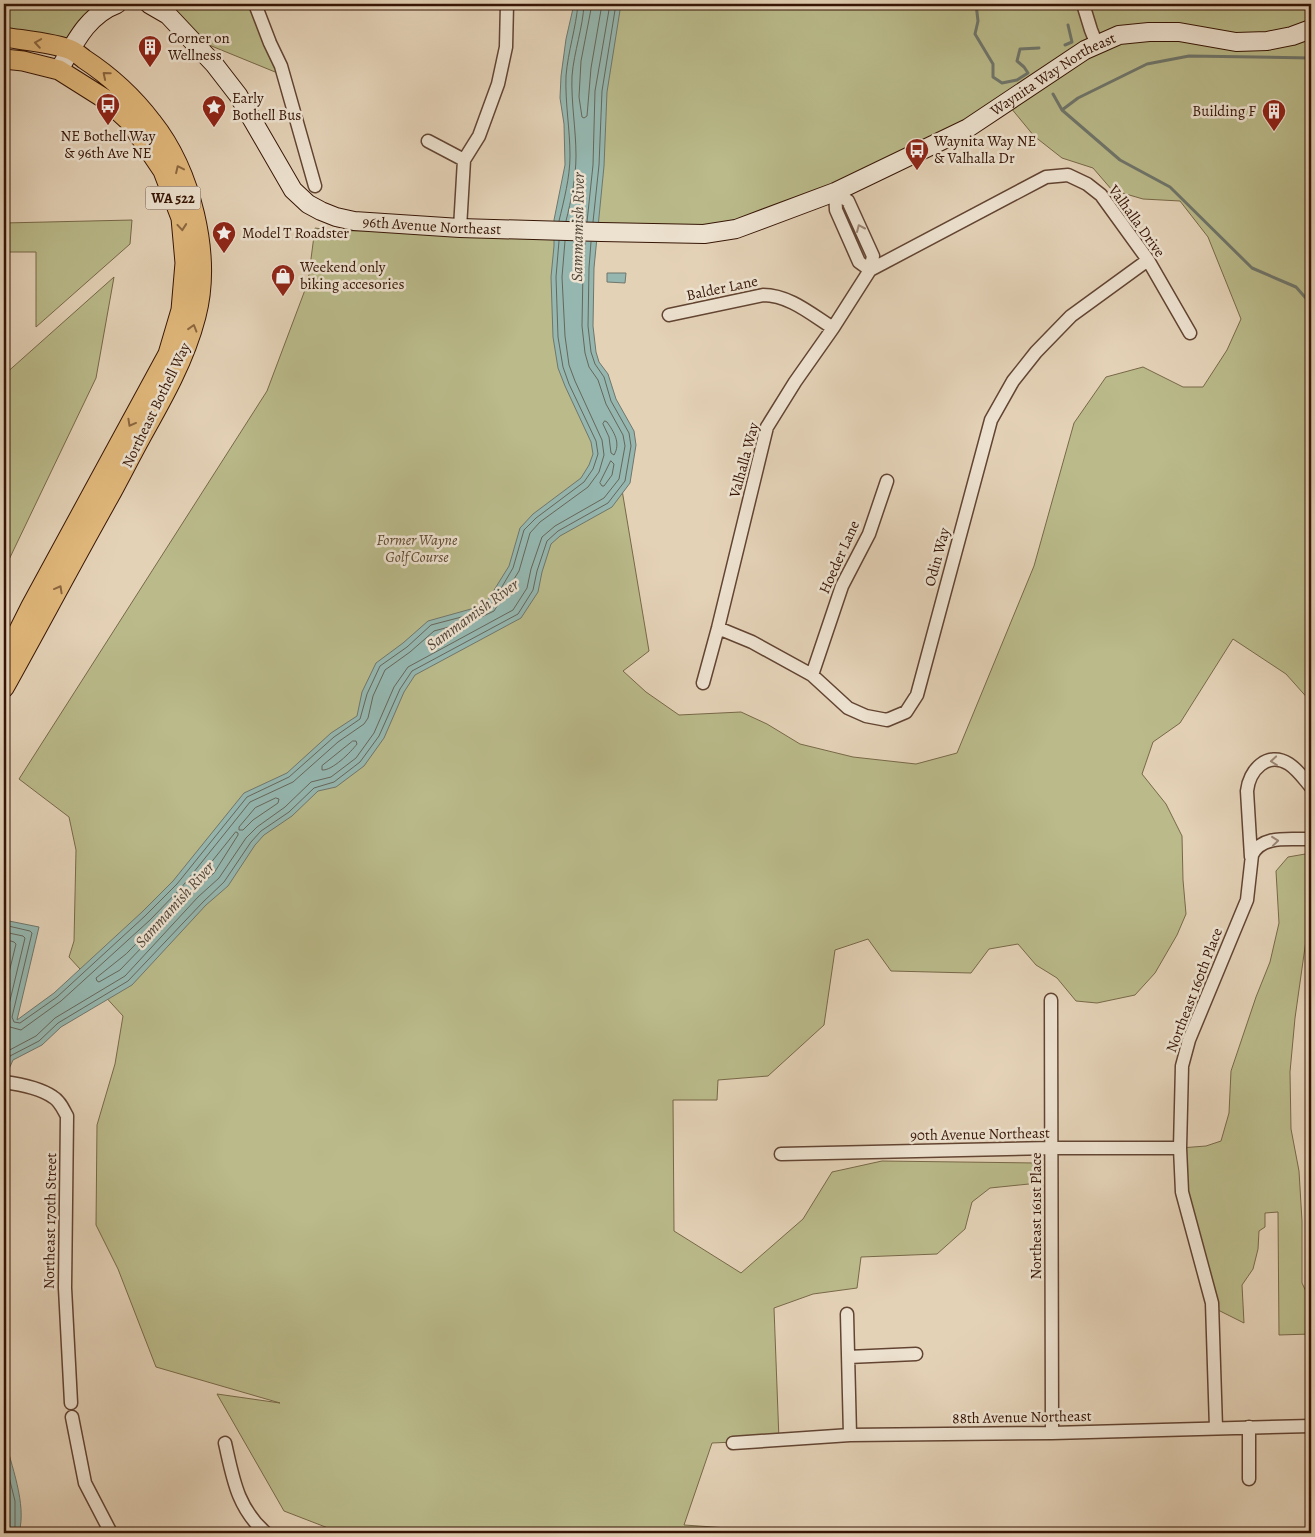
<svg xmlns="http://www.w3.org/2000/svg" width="1315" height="1537" font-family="Alegreya,serif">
<rect width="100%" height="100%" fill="#e4d2b7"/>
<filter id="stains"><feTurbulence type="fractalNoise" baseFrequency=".004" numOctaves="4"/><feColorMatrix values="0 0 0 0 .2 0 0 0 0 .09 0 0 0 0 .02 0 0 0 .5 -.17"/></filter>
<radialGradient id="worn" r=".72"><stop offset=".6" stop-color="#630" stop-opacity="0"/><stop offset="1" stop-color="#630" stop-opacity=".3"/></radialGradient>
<path fill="#baba8a" stroke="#786848" d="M4 4H117L71 50 4 37Z
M149 4H259L280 74 187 36Z
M592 4H1311V702L1286 674 1233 639 1180 723 1153 742 1142 774 1166 804 1182 836 1183 880 1186 914 1177 935 1155 973 1135 995 1097 1003 1076 1001 1057 978 1036 965 1018 944 989 949 971 973 891 971 868 939 835 950 824 1025 768 1076 718 1080 717 1100H673L674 1231 741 1273 803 1219 832 1172 882 1161 1036 1163 1029 1184 990 1188 972 1202 965 1229 937 1254 861 1257 857 1288 813 1294 774 1308 779 1440 712 1443 684 1525 800 1533H341L284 1511 217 1394 280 1403 156 1367 118 1269 96 1225 97 1125 115 1064 123 1016 69 957 74 941 76 850 69 817 19 779 267 391 308 282 315 228 338 231 575 229 577 286 616 454 649 651 623 671 646 692 679 715 741 712 767 724 800 744 853 757 916 764 957 753 1034 566 1074 423 1106 377 1143 367 1183 387H1203L1227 350 1241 319 1208 237 1180 201 1143 199 1112 190 1093 168 1062 158 1034 136 1006 102 736 229 577 228Z
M132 220 130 244 36 327V252H4V223Z
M114 277 96 378 4 570V375Z
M1311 853V926L1307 933 1295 1018 1290 1072 1291 1129 1299 1171 1302 1221V1283L1311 1302V1334L1279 1335 1278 1212 1265 1213V1227L1259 1231 1258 1249 1253 1269 1242 1285 1244 1323 1212 1307 1182 1192 1180 1148 1206 1146 1221 1141 1229 1113 1231 1071 1256 997 1270 962 1279 923 1276 871 1288 857Z
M1055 1530 1133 1533H961Z"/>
<path fill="#95b7b0" stroke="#6f766c" d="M574 4H621L607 92 604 166 594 268 593 326 596 352 599 362 608 374 616 399 634 431 636 445 630 483 612 507 560 536 551 544 542 572 538 592 521 618 415 675 404 692 384 738 364 766 336 787 318 791 292 816 264 835 255 845 228 886 206 905 132 985 61 1027 42 1045 13 1060 4 1080V1087V920L39 927 17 1020 54 993 142 912 173 881 244 793 287 773 331 733 357 716 362 692 376 663 403 643 428 621 471 609 486 603 509 566 520 528 533 514 581 478 589 465 593 454 591 442 565 386 558 368 553 337 551 277 554 246V220L565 165 564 124 560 98 561 76 566 39Z
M607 273H626L625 283 607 282Z
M4 1436C11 1465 27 1504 19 1533H4Z"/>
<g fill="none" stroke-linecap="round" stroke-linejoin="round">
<path stroke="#66665a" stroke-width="1" d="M592 4 581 61 579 97 582 117 584 118 587 116 591 68 602 4
M559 221C564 200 570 177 570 156 570 129 565 103 566 76 568 51 576 28 578 4
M566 221C571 201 576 177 576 156 576 129 571 103 572 76 574 51 583 28 584 4
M587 222 593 165 595 91 610 4
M593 222 599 165 602 91 616 4
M605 421 607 422C614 432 621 443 614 455L611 453 609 437 603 424Z
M611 461 614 464 612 475 604 486H602L600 483Z
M353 741H356L357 744C351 752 332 771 322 770V766Z
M276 798 279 799 278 803 253 820 243 830H239V827L255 808Z
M236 832 238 833V835L214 873 198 887H195V883Z
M166 914 169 915 170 918 120 970 99 982 97 981 96 978 126 954Z
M4 925 30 931 32 933 12 1017 14 1022 20 1023 57 997 145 916 177 884 247 797 289 777 334 737 360 719 367 694 380 666 407 647 431 625 473 614 490 607 513 568 524 530 536 518 584 482 593 469 598 454 596 441 569 384 563 367 558 337 556 277 559 241
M4 932 23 936 25 938 6 1017 10 1027 21 1030 61 1001 150 920 181 888 250 802 293 782 338 742 364 724 368 718 373 696 385 670 410 652 434 631 475 620 494 611 519 571 530 533 540 522 588 487 599 472 604 455 602 440 575 381 569 365 565 336 562 277 565 241
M4 939 14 942 16 944 4 993
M4 1053 36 1036 55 1018 125 976 198 897 219 878 246 838 257 827 285 807 311 782 331 777 356 758 374 733 394 687 408 667 513 610 527 588 531 569 542 537 555 526 604 498 619 479 625 446 623 435 606 404 598 380 589 367 585 353 582 326 583 268 585 242
M4 1069 10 1056 39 1041 58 1023 128 981 203 902 224 882 251 842 261 831 289 812 314 788 334 782 360 762 379 736 400 689 412 671 518 614 533 590 537 571 547 541 558 531 608 503 625 481 631 446 629 433 611 401 604 377 595 364 591 352 588 326 589 268 591 242
M4 1457 15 1501V1533
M4 1482 9 1502 8 1533"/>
<path stroke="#6f766c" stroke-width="3" d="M976 4 978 21 975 34 993 64V77L1002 83 1017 80 1028 73 1024 67 1017 61 1020 49 1039 48
M1065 45 1072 42 1068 25
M1053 94 1062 110 1120 160 1170 187 1252 268 1296 287 1311 304
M1062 110 1078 98 1147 64 1189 56 1311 58"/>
<g stroke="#624432" stroke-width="15">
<path id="street" d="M255 4 270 43 281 66 315 186
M1083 4 1091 30 1097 45
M428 141 464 160
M835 192 836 210 859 262 870 270
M460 228 464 160 479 136 498 84 506 47 507 4
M870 270 1046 177 1068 175 1087 184 1101 195 1148 260 1190 333
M669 315 763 295C789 295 811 314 833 328
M718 628 752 642 812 675 848 708 866 716 887 720 906 712 917 695 991 420 1013 381 1036 352 1071 316 1148 260
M812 675 842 586 869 534 887 481
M703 683 718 628 767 427 795 382 833 328 870 270 873 256 848 201 835 192
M1251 857 1247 791C1249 771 1267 750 1289 764 1298 770 1304 779 1311 787
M1051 1000 1052 1433
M4 1082C19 1084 40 1088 53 1097 60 1101 63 1109 67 1116L65 1288 71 1403
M781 1154 1052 1148H1180
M847 1314 850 1435
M848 1357 916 1354
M72 1417 85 1483 111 1533
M1249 1427V1479
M1216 1428 1212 1303 1182 1192 1180 1148 1182 1066 1189 1040 1247 900 1252 855C1262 834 1291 840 1311 839
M225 1443C233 1478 237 1508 266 1533
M733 1443 850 1435 1052 1433 1311 1426"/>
</g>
<g stroke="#361505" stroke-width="20">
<g id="secondary">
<path id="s1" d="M149 4 168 15 214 64 238 95 293 190 308 204 321 211 336 217 354 221 460 228 601 232 704 234 736 229 835 192 968 128 1085 50 1119 35 1149 32H1179L1236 42 1267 41 1292 36 1311 29"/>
<path d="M59 70C74 44 87 15 117 4"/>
</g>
</g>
<g stroke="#361505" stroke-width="21">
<path id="primary" d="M4 37C21 40 56 43 71 50 76 52 80 56 84 59 110 76 133 97 152 122 191 171 212 255 196 316 185 359 163 398 141 437 130 457 120 477 109 497 73 561 39 625 4 688
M4 59 23 61 59 70 105 99 130 122 163 171 181 218 185 263 181 310 168 354 31 606 4 660"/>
</g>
<use href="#street" stroke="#ede2d0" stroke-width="12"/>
<use href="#secondary" stroke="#ede2d0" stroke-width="18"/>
<use href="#primary" stroke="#e2b97c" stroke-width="19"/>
</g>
<defs><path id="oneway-chevron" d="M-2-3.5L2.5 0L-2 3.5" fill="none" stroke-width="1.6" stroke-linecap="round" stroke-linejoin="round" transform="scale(1.25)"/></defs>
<g stroke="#8c6740">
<use href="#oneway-chevron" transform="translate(38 43) rotate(-171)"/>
<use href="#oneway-chevron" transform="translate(106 75) rotate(-140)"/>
<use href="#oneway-chevron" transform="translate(179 169) rotate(-115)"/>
<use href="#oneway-chevron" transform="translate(182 227) rotate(85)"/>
<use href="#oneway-chevron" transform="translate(193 328) rotate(-73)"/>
<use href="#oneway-chevron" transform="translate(131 423) rotate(119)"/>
<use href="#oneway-chevron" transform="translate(59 589) rotate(-61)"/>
</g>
<g stroke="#9b8675">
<use href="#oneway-chevron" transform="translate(860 228) rotate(-114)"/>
<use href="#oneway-chevron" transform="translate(1274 761) rotate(175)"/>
<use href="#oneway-chevron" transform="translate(1275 841) rotate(-6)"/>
</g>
<defs>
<g id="building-pin" transform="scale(1.25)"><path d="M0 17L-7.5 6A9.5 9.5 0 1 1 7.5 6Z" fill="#8f2418" stroke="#ede2d0"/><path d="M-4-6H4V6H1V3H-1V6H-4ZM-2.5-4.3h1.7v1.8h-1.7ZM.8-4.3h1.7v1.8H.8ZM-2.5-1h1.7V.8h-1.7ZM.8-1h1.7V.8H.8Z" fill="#fff"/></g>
<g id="bus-pin" transform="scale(1.25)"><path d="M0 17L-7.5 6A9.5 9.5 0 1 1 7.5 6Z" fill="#8f2418" stroke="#ede2d0"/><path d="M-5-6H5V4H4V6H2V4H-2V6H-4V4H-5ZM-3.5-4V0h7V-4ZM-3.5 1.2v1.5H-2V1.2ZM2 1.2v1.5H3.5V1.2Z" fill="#fff"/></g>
<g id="sight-pin" transform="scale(1.25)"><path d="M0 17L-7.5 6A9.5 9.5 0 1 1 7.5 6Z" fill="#8f2418" stroke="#ede2d0"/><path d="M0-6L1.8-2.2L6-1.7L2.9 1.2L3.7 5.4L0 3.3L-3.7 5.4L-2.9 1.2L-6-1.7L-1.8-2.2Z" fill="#fff"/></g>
<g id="shop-pin" transform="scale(1.25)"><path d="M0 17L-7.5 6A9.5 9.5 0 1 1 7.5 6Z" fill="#8f2418" stroke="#ede2d0"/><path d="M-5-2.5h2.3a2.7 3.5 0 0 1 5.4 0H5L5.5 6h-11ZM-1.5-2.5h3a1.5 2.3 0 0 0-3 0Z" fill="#fff"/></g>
</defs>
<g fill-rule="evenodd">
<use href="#building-pin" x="150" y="47"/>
<use href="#bus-pin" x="108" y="105"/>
<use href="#sight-pin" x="214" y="107"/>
<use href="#building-pin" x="1274" y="111"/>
<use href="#bus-pin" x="917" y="150"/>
<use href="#sight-pin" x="224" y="233"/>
<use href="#shop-pin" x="283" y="276"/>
</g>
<g text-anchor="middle" stroke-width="5" stroke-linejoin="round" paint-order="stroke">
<rect fill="#ede2d0" stroke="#6d5242" stroke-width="1" x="145.5" y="186.5" width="55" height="23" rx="4"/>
<g font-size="14" font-weight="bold" fill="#361505">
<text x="173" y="203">WA 522</text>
</g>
<g font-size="15" fill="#361505" stroke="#ede2d0" text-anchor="start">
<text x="168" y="43">Corner on<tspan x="168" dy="17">Wellness</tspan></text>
<text x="232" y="103">Early<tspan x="232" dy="17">Bothell Bus</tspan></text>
<text x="1256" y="116" text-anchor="end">Building F</text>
<text x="108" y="141" text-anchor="middle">NE Bothell Way<tspan x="108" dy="17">&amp; 96th Ave NE</tspan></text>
<text x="934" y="146">Waynita Way NE<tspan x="934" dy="17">&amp; Valhalla Dr</tspan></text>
<text x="242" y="238">Model T Roadster</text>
<text x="300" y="272">Weekend only<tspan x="300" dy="17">biking accesories</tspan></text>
</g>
<g font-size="15" fill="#361505" stroke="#ede2d0">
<text dy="5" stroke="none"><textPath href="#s1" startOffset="1045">Waynita Way Northeast</textPath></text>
<text transform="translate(1137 221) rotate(54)" y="5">Valhalla Drive</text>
<text dy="5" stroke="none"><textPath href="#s1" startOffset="386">96th Avenue Northeast</textPath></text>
<text transform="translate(722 288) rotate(-12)" y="5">Balder Lane</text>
<text transform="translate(156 405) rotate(-64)" y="5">Northeast Bothell Way</text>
<text transform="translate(744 460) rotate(-75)" y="5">Valhalla Way</text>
<text transform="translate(839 557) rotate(-66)" y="5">Hoeder Lane</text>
<text transform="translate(937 557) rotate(-75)" y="5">Odin Way</text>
<text transform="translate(1194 990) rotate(-69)" y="5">Northeast 160th Place</text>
<text transform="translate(980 1134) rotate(-1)" y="5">90th Avenue Northeast</text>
<text transform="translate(1036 1216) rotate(-90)" y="5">Northeast 161st Place</text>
<text transform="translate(50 1221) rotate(-89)" y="5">Northeast 170th Street</text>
<text transform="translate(1022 1417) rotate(-1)" y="5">88th Avenue Northeast</text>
</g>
<g font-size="15" font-style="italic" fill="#5e472d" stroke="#ede2d0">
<text x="417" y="545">Former Wayne<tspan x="417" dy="17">Golf Course</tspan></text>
</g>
<g font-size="16" font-style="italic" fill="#524638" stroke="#ede2d0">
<text transform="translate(577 227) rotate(-89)" y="6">Sammamish River</text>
<text transform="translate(472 614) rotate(-36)" y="6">Sammamish River</text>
<text transform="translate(174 904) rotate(-48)" y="6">Sammamish River</text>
</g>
</g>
<rect width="1315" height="1537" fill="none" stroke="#e4d2b7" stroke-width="20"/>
<rect x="5" y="5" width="1305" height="1527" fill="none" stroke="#361505" stroke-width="2.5"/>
<rect x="10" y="10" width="1295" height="1517" fill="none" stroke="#361505"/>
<rect width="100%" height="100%" filter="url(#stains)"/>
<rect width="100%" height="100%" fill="url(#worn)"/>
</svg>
